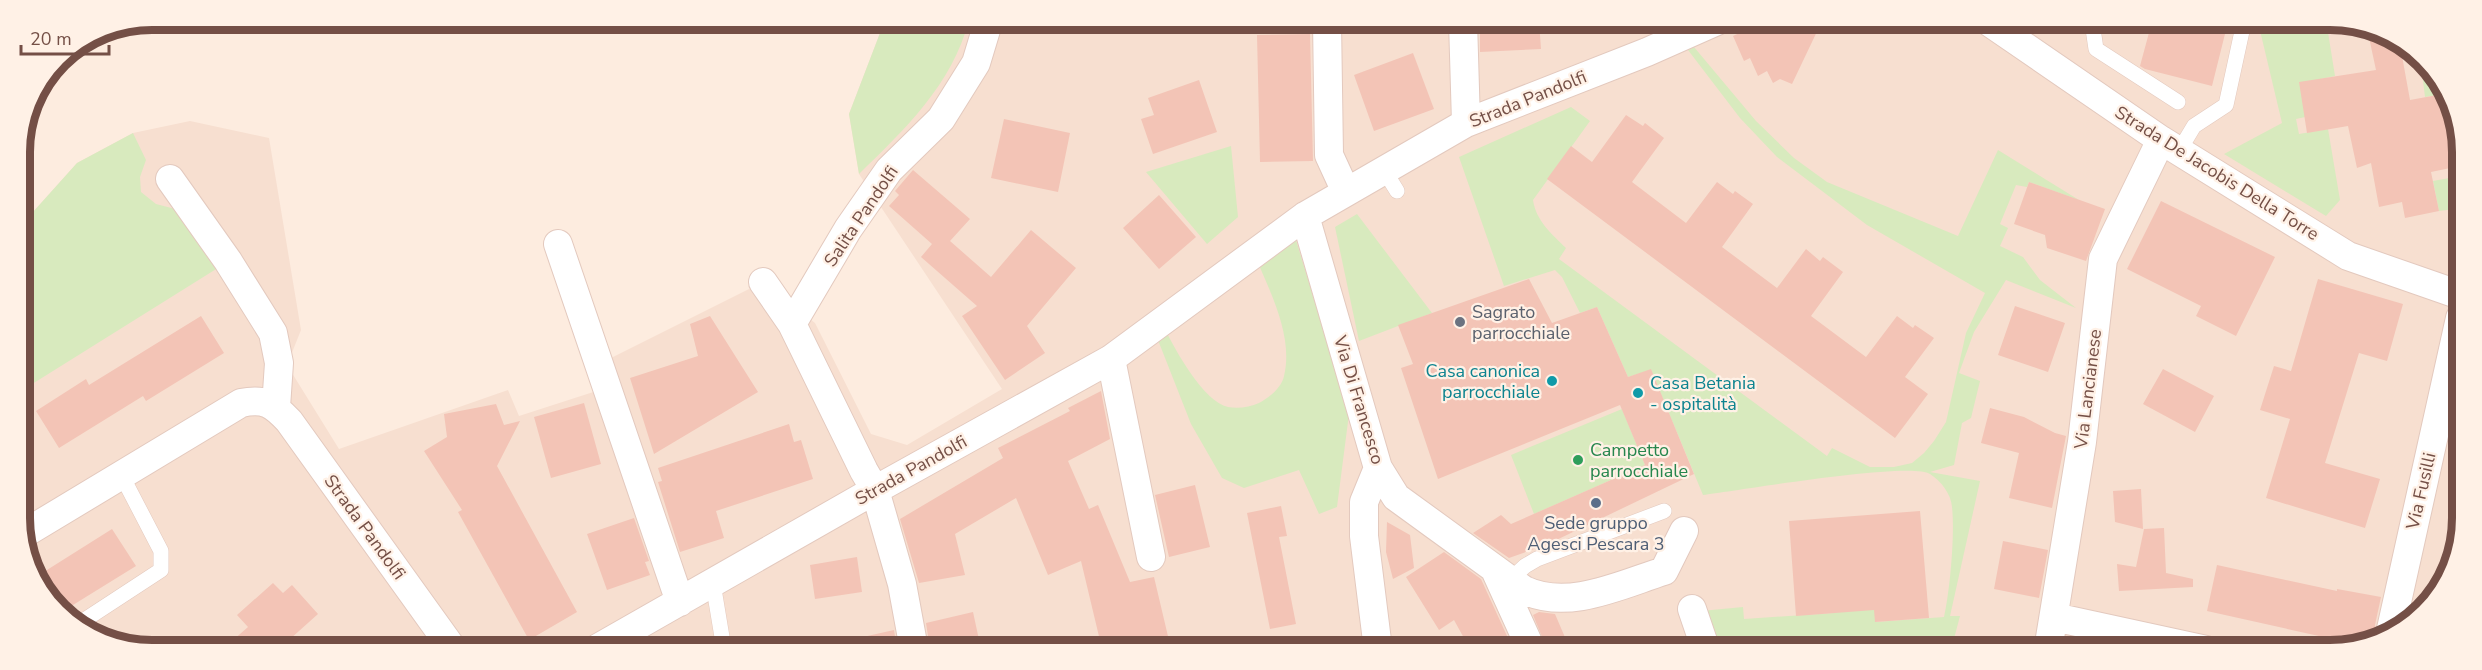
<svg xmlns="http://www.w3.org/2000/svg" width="2482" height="670" font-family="'Nunito Sans',sans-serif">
<rect width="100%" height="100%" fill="#fdecdf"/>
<path fill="#f7dfd0" d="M885 20 2356 22 2424 59 2460 126V544L2417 618 2338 650 126 648 59 612 22 544 20 239 33 212 77 163 133 133 190 121 269 138 301 330 287 365 339 449 508 390 519 416 615 385 611 358 763 282 815 323 871 434 907 445 1002 389 859 174 849 114Z"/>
<path fill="#d8eabe" d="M885 20H969C952 85 905 129 859 174L849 114Z
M2258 22H2353L2327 26 2335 76 2321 79 2305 117 2296 119 2299 134 2328 129 2340 200 2326 216 2224 154 2282 123Z
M1694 47 1756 121 1794 158 1827 182 1958 236 1998 150 2079 200 2029 182 2027 187 2016 185 2000 224 2008 228 2000 246 2023 257 2040 280 2076 308 2006 280 1974 332 1959 373 1980 381 1971 418 1962 423 1954 465 1930 472 1980 481 1950 616H1960L1951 650H1713L1701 611 1743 607 1744 619 1833 613 1871 566 1876 622 1944 617C1950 591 1955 534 1952 507 1951 494 1941 481 1930 474 1910 461 1737 491 1703 495L1651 370 1628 377 1597 307 1580 313 1562 277 1555 270 1504 286 1459 157 1571 107 1590 121 1533 200C1536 221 1552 234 1566 248L1559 259 1827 456 1832 448 1870 467H1894L1912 463 1924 453 1934 441 1946 422 1966 333 1985 293 1867 225 1777 157 1740 118 1688 50Z
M2420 57 2424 59 2443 94 2425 97Z
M133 133 146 160 140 177 141 192 156 204 183 211 221 266 21 391 20 239 33 212 77 163Z
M1231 146 1238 217 1207 244 1146 172Z
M2460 176V267L2455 209 2439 211 2433 181Z
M1357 214 1432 313 1359 341 1335 227Z
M1296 240 1349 414 1337 507 1319 514 1299 470 1244 488 1222 478 1191 424 1156 335 1165 329C1175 350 1204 402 1228 407 1238 409 1250 407 1259 403 1269 398 1282 387 1284 376 1293 339 1273 298 1259 265Z
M1622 409 1645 465 1534 514 1511 455Z"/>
<path fill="#f3c4b6" d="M1499 21H1539L1541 49 1480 52V28Z
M1765 21H1822L1792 84 1780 79 1773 83 1767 71 1758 76 1750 58 1744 61 1733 36Z
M2165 22H2228L2212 86 2145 69 2140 66 2150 29 2162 32Z
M2367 28 2400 45 2410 100 2443 94 2460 126V166L2431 172 2439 211 2405 218 2402 202 2379 207 2371 163 2357 168 2348 126 2307 133 2299 82 2376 70Z
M1310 34 1313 161 1260 162 1257 35Z
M1413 53 1434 109 1374 131 1354 75Z
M1199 80 1217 132 1153 154 1141 119 1154 115 1148 98Z
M1626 115 1643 126 1645 123 1664 138 1632 182 1686 223 1717 182 1733 194 1735 191 1753 204 1722 247 1777 288 1806 249 1820 261 1823 257 1843 272 1811 316 1866 357 1897 316 1913 328 1915 325 1934 338 1905 377 1928 394 1895 438 1547 179 1571 146 1592 162Z
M1004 119 1070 133 1058 192 991 178Z
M913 170 970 219 950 241 991 277 1031 230 1076 268 1027 326 1045 353 1005 380 962 316 977 306 921 257 932 244 889 206 899 195 895 191Z
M2029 182 2105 209 2086 261 2047 248 2045 235 2014 224Z
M1159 195 1196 237 1159 269 1123 228Z
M2161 201 2275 257 2236 336 2196 316 2201 306 2127 269Z
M1529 279 1552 323 1597 307 1628 377 1651 369 1694 474 1548 544 1509 558 1473 533 1501 515 1511 524 1645 465 1620 405 1438 479 1401 368 1413 364 1398 325Z
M2318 279 2403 304 2387 361 2359 353 2325 463 2380 479 2365 528 2266 498 2290 419 2260 410 2274 366 2291 371Z
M2015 306 2065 323 2048 372 1998 355Z
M201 316 224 353 146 401 143 396 59 448 36 411 86 379 89 385Z
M710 316 758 392 654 454 630 378 698 356 690 324Z
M2163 369 2214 396 2195 432 2143 404Z
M1101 391 1110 439 1068 461 1089 509 1098 505 1130 582 1154 577 1171 649H1102L1081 561 1048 575 1016 498 955 534 965 575 919 583 900 519 1003 458 998 448 1070 411 1068 408Z
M584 403 601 464 551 478 534 417Z
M496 404 504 425 520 421 497 466 577 612 529 640 458 512 462 510 424 451 447 437 444 414Z
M1990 408 2024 417 2055 433 2066 436 2052 508 2009 498 2019 453 1981 443Z
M789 424 794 442 801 440 813 479 716 511 724 538 680 552 658 482 662 481 658 468Z
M1195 485 1210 547 1169 557 1155 495Z
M2141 489 2143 529 2115 522 2113 491Z
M1281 506 1287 536 1279 537 1296 624 1270 629 1247 513Z
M1920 511 1929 618 1875 622 1874 610 1796 616 1789 521Z
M634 518 649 561 645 562 650 575 607 590 587 534Z
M1387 522 1410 535 1414 568 1393 579 1386 552Z
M2164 528 2166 573 2193 579V587L2119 591 2117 564 2136 567 2144 529Z
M112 529 136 566 60 613 59 612 39 575Z
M2003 541 2048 550 2039 598 1994 589Z
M1444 552 1481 579 1513 649H1470L1454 620 1439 630 1406 577Z
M857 557 862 592 815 599 810 565Z
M2217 565 2337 591V589L2381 597 2375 625 2376 635 2348 646 2327 642 2328 638 2207 611Z
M273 583 283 593 292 585 318 614 280 648H224L248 627 237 615Z
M973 612 981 649H930L926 623Z
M1539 612 1555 614 1570 649H1547L1533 615Z
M894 630 897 649H855L854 639Z"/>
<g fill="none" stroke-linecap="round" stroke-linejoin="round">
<g stroke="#e3c9be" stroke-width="16">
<path id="service" d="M2092 22 2096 49 2178 102
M2179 151 2194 126 2226 105 2244 22
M1384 170 1397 191
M1510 580 1525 566 1537 559 1664 511
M713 583 724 649
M80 623 161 570V551L122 476"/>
</g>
<g stroke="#e3c9be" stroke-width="30">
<path id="minor" d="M1327 21 1329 155 1346 192
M1463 21 1466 123
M1989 22 2161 140 2348 256 2460 295
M170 179 228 261 273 333 279 363 276 407
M1305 216 1378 468 1396 497 1524 590C1568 611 1620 585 1664 571L1684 531
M558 244 680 602
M763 282 792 324
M1111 359 1151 557
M1378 468 1364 502V536L1378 649
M22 535 241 403C265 398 273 404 289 421L452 648
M1496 572 1531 649
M1692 609 1706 650
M2054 617 2206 650
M2391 629 2460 318
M598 648 875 490 1111 359 1305 216 1466 123 1647 52 1717 21
M914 649 902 584 875 490 864 471 792 324 848 229 889 170 941 119 976 63 989 20
M2048 650 2082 442 2103 259 2161 140"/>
</g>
<use href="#service" stroke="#fff" stroke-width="15"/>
<use href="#minor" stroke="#fff" stroke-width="28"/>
</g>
<circle fill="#6b7280" stroke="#fff1e6" stroke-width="2" cx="1460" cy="322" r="6"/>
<g fill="#0f9aa8" stroke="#fff1e6" stroke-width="2">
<circle cx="1552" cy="381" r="6"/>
<circle cx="1638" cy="393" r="6"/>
</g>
<circle fill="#2e9e5b" stroke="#fff1e6" stroke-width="2" cx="1578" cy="460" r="6"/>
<circle fill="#5c6f8a" stroke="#fff1e6" stroke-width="2" cx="1596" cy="503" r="6"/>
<g text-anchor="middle" stroke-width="4.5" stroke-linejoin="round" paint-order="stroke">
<g font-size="18" fill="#744f46" stroke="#fff1e6">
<text transform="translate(1528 99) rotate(-22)" y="6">Strada Pandolfi</text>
<text transform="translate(2217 173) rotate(32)" y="6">Strada De Jacobis Della Torre</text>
<text transform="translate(861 216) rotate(-56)" y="6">Salita Pandolfi</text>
<text transform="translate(2088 389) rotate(-83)" y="6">Via Lancianese</text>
<text transform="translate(1359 400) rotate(73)" y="6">Via Di Francesco</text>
<text transform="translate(911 470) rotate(-29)" y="6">Strada Pandolfi</text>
<text transform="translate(2421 491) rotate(-77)" y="6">Via Fusilli</text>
<text transform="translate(365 527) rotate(54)" y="6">Strada Pandolfi</text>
</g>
<g font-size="18" fill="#5b616d" stroke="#fff1e6" text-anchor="start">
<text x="1472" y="318">Sagrato<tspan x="1472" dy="21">parrocchiale</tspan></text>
</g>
<g font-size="18" fill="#0d838f" stroke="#fff1e6" text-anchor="end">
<text x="1540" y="377">Casa canonica<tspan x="1540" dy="21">parrocchiale</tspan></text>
<text x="1650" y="389" text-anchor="start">Casa Betania<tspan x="1650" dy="21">- ospitalità</tspan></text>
</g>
<g font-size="18" fill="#27864d" stroke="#fff1e6" text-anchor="start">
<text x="1590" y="456">Campetto<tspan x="1590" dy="21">parrocchiale</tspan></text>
</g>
<g font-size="18" fill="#4e5e75" stroke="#fff1e6">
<text x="1596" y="529">Sede gruppo<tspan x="1596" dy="21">Agesci Pescara 3</tspan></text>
</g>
</g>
<path d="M0 0H2482V670H0ZM152 30H2330A122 122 0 0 1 2452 152V518A122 122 0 0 1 2330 640H152A122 122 0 0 1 30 518V152A122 122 0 0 1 152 30Z" fill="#fff1e6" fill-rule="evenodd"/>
<path fill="none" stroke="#744f46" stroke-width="8" d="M152 30H2330A122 122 0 0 1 2452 152V518A122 122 0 0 1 2330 640H152A122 122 0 0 1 30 518V152A122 122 0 0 1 152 30Z"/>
<path d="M21 45v9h88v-9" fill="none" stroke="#744f46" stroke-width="3"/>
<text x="30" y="45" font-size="18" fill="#744f46" stroke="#fff1e6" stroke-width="4.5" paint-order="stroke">20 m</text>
</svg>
